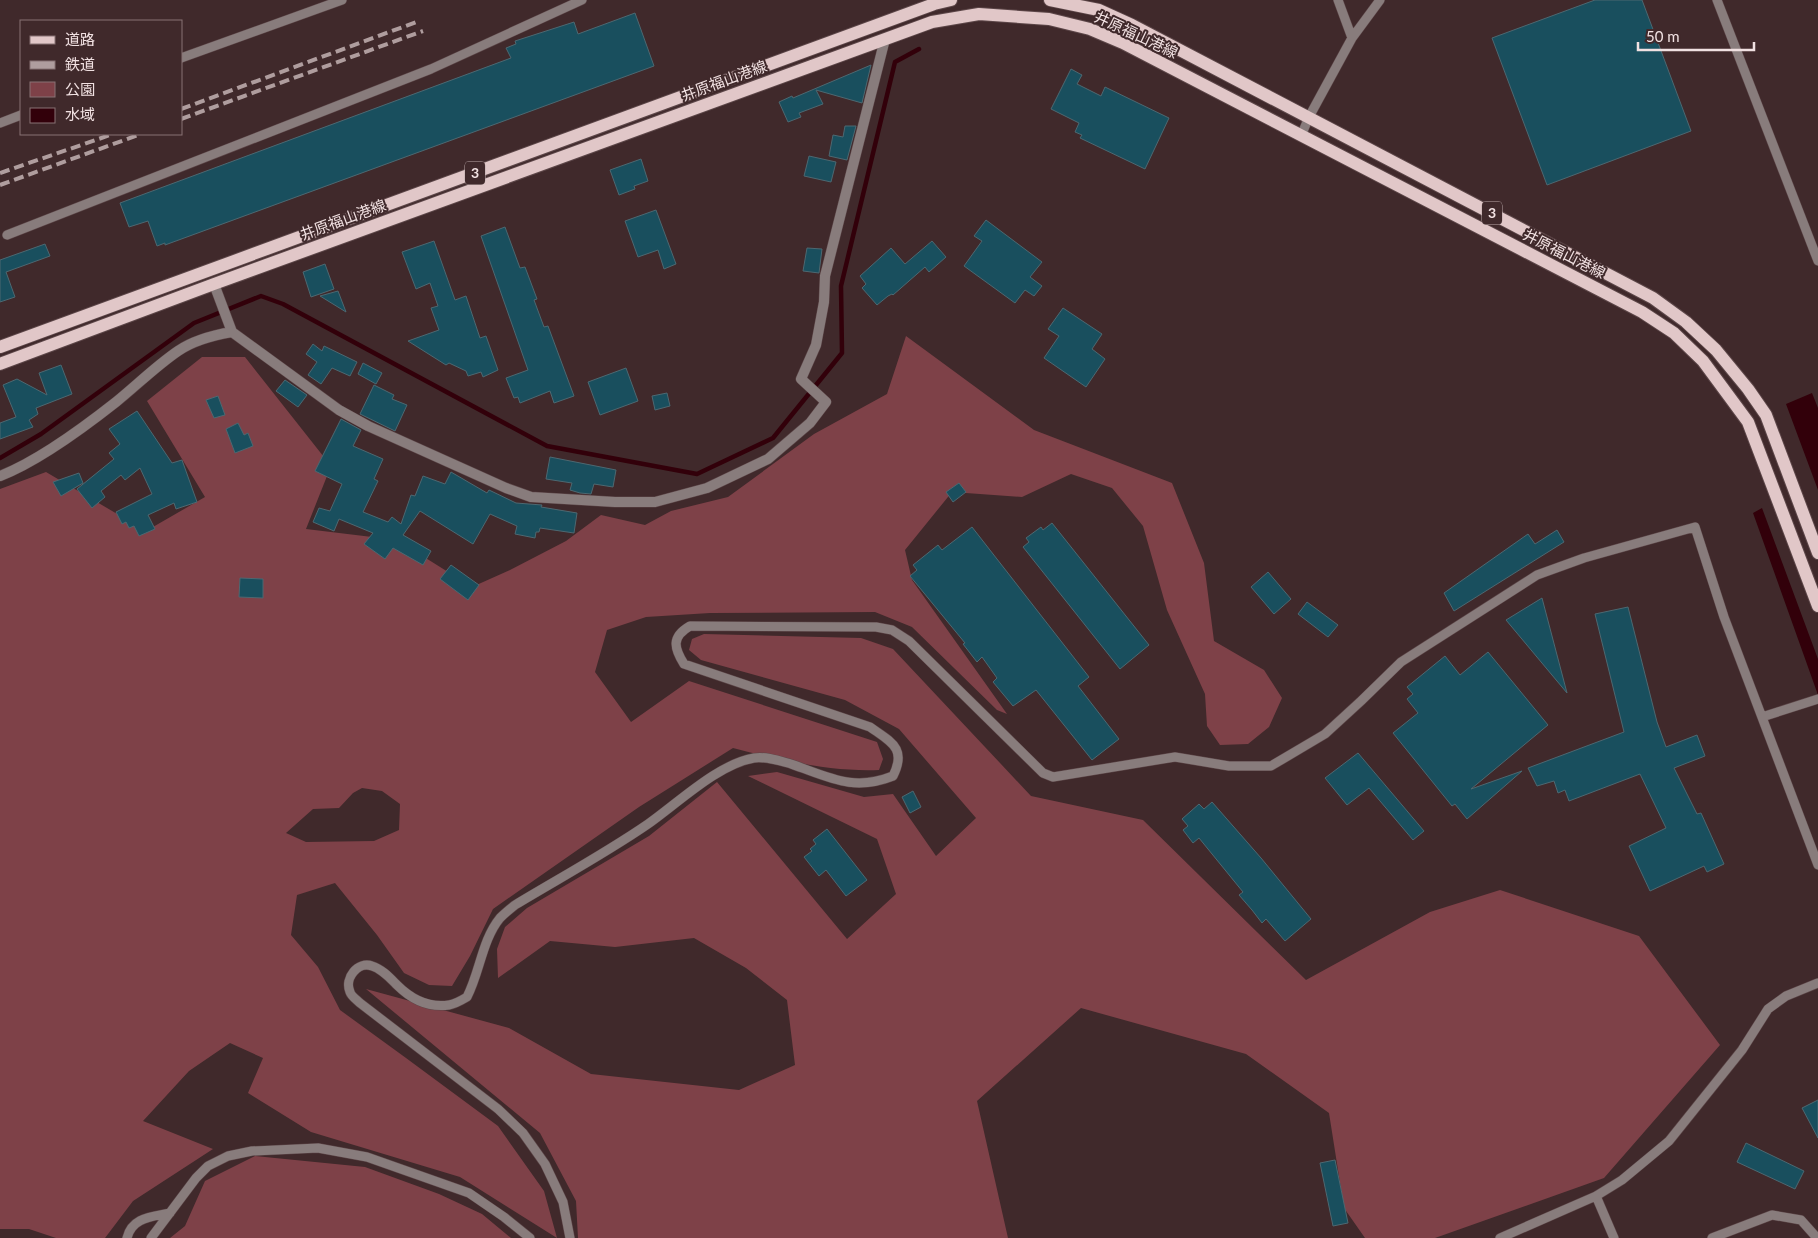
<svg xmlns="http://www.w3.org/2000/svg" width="1818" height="1238" font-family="Lato,'Noto Sans JP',sans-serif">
<rect width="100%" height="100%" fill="#40292b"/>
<path fill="#7e4148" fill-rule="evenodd" d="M906 336 1034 430 1172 483 1204 563 1214 641 1264 670 1282 698 1269 727 1248 744 1220 745 1207 726 1205 694 1167 610 1143 526 1112 488 1071 474 1022 497 952 492 905 550 912 580 1007 714 997 710 912 627 875 612 710 613 646 617 607 630 595 672 631 722 689 681 877 742 883 759 879 770C830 772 780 760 733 748L639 807 493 909 470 956 452 986 429 985 404 973 377 935 335 883 297 895 291 935 318 967 340 1010 406 1058 498 1126 544 1191 557 1238 460 1177 311 1132 248 1093 263 1058 230 1043 189 1071 143 1121 213 1149 133 1201 105 1238H56L29 1229H0V489L46 472 146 531 205 497 147 401 202 357H245L331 466 306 529 397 540 472 587 510 570 566 541 601 515 645 525 671 511 728 497 814 434 887 394ZM362 788 382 791 400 804 399 830 374 841 306 842 286 833 313 809 339 808 353 793Z
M704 634 861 638 893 649 1031 796 1143 820 1306 980 1430 912 1500 890 1639 936 1720 1045 1604 1178 1435 1238H1365L1344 1208 1329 1113 1246 1054 1081 1008 977 1101 1008 1238H578L576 1201 540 1133 366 989 509 1028 591 1074 739 1090 795 1065 787 1000 746 968 694 938 615 947 550 941 498 978 497 949 505 927 527 908 649 836 717 782 847 939 896 894 877 839 748 776 777 772 864 797 893 794 936 856 976 818 899 729 845 700 701 660 689 650 692 639Z
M255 1156 365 1167 439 1194 482 1214 511 1238H170L185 1226 205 1181Z"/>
<path fill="#32000a" d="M1812 393 1818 408V490L1786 404Z
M1762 508 1818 659V695L1753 513Z"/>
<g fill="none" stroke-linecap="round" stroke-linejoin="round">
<path stroke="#32000a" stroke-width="4.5" d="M0 458 41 434 194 323 261 296 283 304 547 446 697 474 773 438 842 353 841 286 895 62 919 49"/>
</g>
<path fill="#194f5e" stroke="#4d6871" d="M1595 0H1642L1691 131 1547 185 1492 38Z
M635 13 654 66 165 245V243L157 246 148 221 129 227 120 203 511 58 506 48 516 44 515 41 574 22 578 34Z
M871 65 862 103 816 90 823 104 799 113 801 117 788 122 779 102 792 96 793 98Z
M1071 69 1082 75 1077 84 1101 96 1105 87 1169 118 1145 169 1080 138 1082 135 1075 132 1079 123 1051 109Z
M845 126H856L847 160 829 156 833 135 843 137Z
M809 156 836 162 831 182 804 176Z
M641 159 648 181 634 186 635 189 619 195 610 170Z
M656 210 676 264 664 269 658 250 638 257 625 221Z
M986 220 1042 262 1030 277 1042 286 1034 296 1025 290 1015 303 964 266 982 241 974 236Z
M505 227 520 268 525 267 537 299 534 300 544 327 548 326 574 396 554 403 550 391 520 403 518 397 514 398 506 378 528 370 481 236Z
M434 241 455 300 466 296 480 338 486 336 498 370 483 377 481 372 468 376 466 371 449 363 446 365 408 341 439 330 431 308 438 306 430 283 416 289 402 252Z
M932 241 946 257 929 272 925 267 893 295 892 294 888 296 877 305 862 288 866 284 860 276 891 248 905 264Z
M45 244 50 256 6 272 15 297 0 302V260Z
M807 248 822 249 819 273 803 271Z
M325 264 334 289 311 297 303 272Z
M338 291 346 312 320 296Z
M1063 308 1102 334 1092 349 1105 359 1086 387 1044 358 1059 336 1048 329Z
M313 344 322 351 324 346 357 362 350 376 332 368 321 384 308 375 317 362 306 354Z
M363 363 382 373 376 384 358 374Z
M61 365 72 394 36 408 38 414 29 420 33 427 0 439V423L16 417 3 385 17 379 47 395 39 373Z
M626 368 638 401 600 415 588 382Z
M285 380 307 395 298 407 276 391Z
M374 385 394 395 392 399 407 405 395 431 360 414Z
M667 393 670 406 655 410 652 396Z
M218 396 225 415 214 418 206 400Z
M137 411 172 463 182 460 197 502 176 509 174 503 148 515 155 529 139 536 134 526 129 528 126 522 122 524 116 512 152 494 140 468 125 480 121 475 101 491 105 497 92 508 77 489 114 459 109 453 120 444 109 429Z
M341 419 361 430 353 446 383 459 374 479 378 481 363 512 388 522 392 517 401 524 411 495 415 496 423 476 445 484 451 472 487 493 489 490 516 503 542 505 541 507 577 513 574 533 540 528 539 532H536L535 538 515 534 517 526 490 514 473 544 420 511 403 535 431 551 423 565 393 548 385 559 364 544 373 533 339 519 334 531 313 522 319 508 330 511 342 484 315 471Z
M238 423 244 435 248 433 253 446 235 453 226 429Z
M550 457 616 470 613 487 594 484 591 494 580 493 570 490 572 483 546 479Z
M79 473 83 483 61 496 53 482Z
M959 483 966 492 953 502 946 492Z
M1052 523 1149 645 1120 669 1023 547 1029 542 1026 538 1041 527 1043 530Z
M972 527 1089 677 1078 686 1119 739 1092 760 1036 690 1013 706 993 682 997 678 982 657 977 662 963 644 965 643 910 576 917 570 913 565 938 545 942 550Z
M1557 530 1564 542 1454 611 1444 593 1528 534 1535 544Z
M451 565 479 585 468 600 440 579Z
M1268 572 1291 599 1274 614 1251 587Z
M240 578 263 579V598L239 597Z
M1542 598 1567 693 1506 620Z
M1307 602 1338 625 1328 637 1298 614Z
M1628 607 1657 722 1666 747 1697 735 1705 756 1674 768 1697 814 1701 813 1724 864 1707 872 1704 866 1650 891 1629 846 1666 828 1640 774 1569 801 1565 790 1558 793 1554 781 1537 786 1528 768 1624 732 1595 614Z
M1488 652 1548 725 1471 789 1522 771 1467 819 1455 804 1452 806 1393 733 1418 713 1407 699 1413 694 1407 687 1445 656 1460 675Z
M1358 753 1424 831 1413 840 1369 788 1347 805 1325 778Z
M913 791 921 807 910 813 902 797Z
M1212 802 1261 858 1311 919 1285 941 1266 919 1262 923 1252 910 1239 895 1243 892 1199 838 1193 843 1183 830 1188 826 1182 819 1199 804 1204 809Z
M827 829 867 880 846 896 826 870 819 876 804 857 812 851 810 849 816 844 813 840Z
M1818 1100V1138L1802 1108Z
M1746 1143 1804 1171 1795 1189 1737 1162Z
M1335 1160 1348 1223 1333 1226 1320 1163Z"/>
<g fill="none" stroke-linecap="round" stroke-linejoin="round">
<g stroke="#5c4648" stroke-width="10">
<path id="lane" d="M1338 0 1352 38
M1717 0 1818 261
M181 58 342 0
M0 123 21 115
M1301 136 1309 117 1352 38 1380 0
M7 235 431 69 582 0
M1762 717 1818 699
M1596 1196 1614 1238
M127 1238C132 1217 152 1217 170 1213
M151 1238 196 1178 208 1166 228 1156 252 1151 318 1148 367 1157 469 1193 504 1217 530 1238
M570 1238 563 1202 545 1164 523 1133 498 1109 360 1003C357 1000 351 996 350 992 344 978 358 961 372 966 382 969 390 978 397 985 411 999 429 1008 449 1005 455 1004 462 1000 467 997 480 972 482 940 500 918 504 914 510 909 515 905 558 879 606 853 648 824 678 803 718 764 754 758 766 756 780 761 791 764 829 777 853 792 893 776 907 748 891 742 870 727L684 664C674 648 671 637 690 626L876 627 892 630 909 641 1043 773 1053 777 1175 757 1229 766H1271L1325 734 1361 701 1401 662 1537 575 1584 558 1695 527 1724 617 1818 865
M1500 1238 1596 1196 1622 1180 1669 1141 1742 1050 1768 1009 1786 996 1818 983
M1712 1238 1772 1215 1801 1220 1817 1238"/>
</g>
<g stroke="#5c4648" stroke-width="11">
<path id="street" d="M214 284 232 332 339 410 368 426 506 488 531 497 615 502H655L707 488 768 459 810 423 826 402 801 379 816 345 824 302 825 276 885 39
M0 476C39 461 83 428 116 402 137 385 156 366 178 351 194 340 214 335 232 332"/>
</g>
<g stroke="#5c4648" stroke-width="14">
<path id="primary" d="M1050 0 1099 10 1132 25 1653 298 1686 322 1716 350 1748 389 1766 415 1818 553
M0 347 934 4 951 0
M0 364 214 284 932 22 979 14 1049 19 1090 29 1123 43 1642 312 1674 333 1703 361 1748 422 1818 606"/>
</g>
<use href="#lane" stroke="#887c7c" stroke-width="9"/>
<use href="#street" stroke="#887c7c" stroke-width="10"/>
<use href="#primary" stroke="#e1c7c8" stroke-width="12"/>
<path stroke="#af9d9e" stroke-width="4" stroke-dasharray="10 5" stroke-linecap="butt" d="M181 109 419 21
M181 119 423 31
M0 173 113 134
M0 185 141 134"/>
</g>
<g text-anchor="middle" stroke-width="4" stroke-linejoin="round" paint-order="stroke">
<g fill="#40292b" stroke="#bcaaab" stroke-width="1">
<rect x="465" y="161.5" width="20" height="23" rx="4"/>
<rect x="1482" y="201.5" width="20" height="23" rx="4"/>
</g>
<g font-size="14" font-weight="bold" fill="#f1e1e2">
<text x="475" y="178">3</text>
<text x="1492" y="218">3</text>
</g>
<g font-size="15" fill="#f1e1e2" stroke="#40292b">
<text transform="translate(1136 35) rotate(25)" y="5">井原福山港線</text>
<text transform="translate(724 81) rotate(-20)" y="5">井原福山港線</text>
<text transform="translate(343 220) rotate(-20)" y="5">井原福山港線</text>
<text transform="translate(1564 254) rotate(27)" y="5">井原福山港線</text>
</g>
</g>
<rect x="20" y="20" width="162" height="115" fill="#40292b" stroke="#877374"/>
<rect x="30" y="36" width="25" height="8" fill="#e1c7c8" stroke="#877374"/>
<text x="65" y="45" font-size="15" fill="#f1e1e2">道路</text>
<rect x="30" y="61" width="25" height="8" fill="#af9d9e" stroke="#877374"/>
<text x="65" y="70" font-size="15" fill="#f1e1e2">鉄道</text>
<rect x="30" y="82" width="25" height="15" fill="#7e4148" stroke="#877374"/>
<text x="65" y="95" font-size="15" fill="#f1e1e2">公園</text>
<rect x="30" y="108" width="25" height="15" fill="#32000a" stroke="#877374"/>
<text x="65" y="120" font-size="15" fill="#f1e1e2">水域</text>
<path d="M1638 42v8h116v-8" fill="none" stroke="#f1e1e2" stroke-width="2.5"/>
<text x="1646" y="42" font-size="15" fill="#f1e1e2" stroke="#40292b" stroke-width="4" paint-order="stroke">50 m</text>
</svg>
